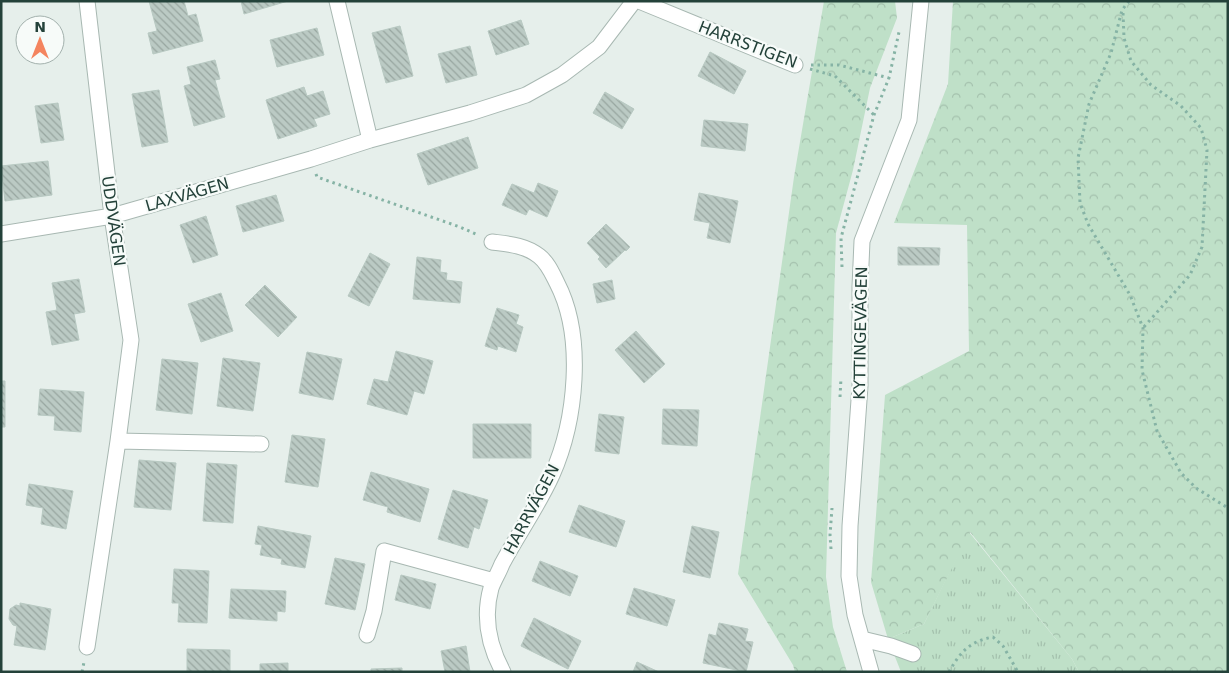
<svg xmlns="http://www.w3.org/2000/svg" width="1229" height="673" font-family="'DejaVu Sans',sans-serif">
<defs>
<pattern id="grass-tufts" width="24" height="20" patternUnits="userSpaceOnUse" patternTransform="scale(1.25)"><rect width="24" height="20" fill="#bfe0c8"/><path d="M3 7l-1-3M5 7V3M7 7l1-3M15 17l-1-3M17 17v-4M19 17l1-3" fill="none" stroke="#a4c1ad"/></pattern>
<pattern id="forest-crowns" width="20" height="18" patternUnits="userSpaceOnUse" patternTransform="scale(1.25)"><rect width="20" height="18" fill="#bfe0c8"/><path d="M2 6a3 3 0 1 1 6 0M12 15a3 3 0 1 1 6 0" fill="none" stroke="#a4c1ad"/></pattern>
<pattern id="building-back-hatch" width="6" height="6" patternUnits="userSpaceOnUse" patternTransform="scale(1.25)"><rect width="6" height="6" fill="#bbcac4"/><path d="M-1 5l2 2M0 0l6 6M5-1l2 2" fill="none" stroke="#98a6a0"/></pattern>
</defs>
<rect width="100%" height="100%" fill="#e6efeb"/>
<path fill="url(#grass-tufts)" d="M969 532 1072 659 1079 672H901L888 639 924 624Z"/>
<path fill="url(#forest-crowns)" d="M824 1H895L897 18 870 88 853 170 836 233 826 577 833 627 847 672H795L793 665 738 574 794 177Z
M953 1H1228V672H1079L1072 659 970 532 924 624 888 639 871 582 885 395 969 351 967 225 894 223 948 84Z"/>
<path fill="url(#building-back-hatch)" stroke="#b8c9c2" d="M149 1H184L188 16 196 14 203 41 153 54 148 33 157 31Z
M241 1H288L244 14Z
M521 20 529 44 496 55 488 31Z
M400 26 413 76 386 83 372 33Z
M317 28 324 55 277 67 270 40Z
M470 46 477 75 446 83 438 54Z
M710 52 746 71 734 94 698 76Z
M215 60 220 79 215 80 225 117 194 126 184 86 191 84 187 67Z
M304 87 307 96 323 91 330 114 314 119 317 126 278 139 266 100Z
M159 90 168 142 142 147 132 94Z
M605 92 634 109 622 129 593 113Z
M58 103 64 140 41 143 35 106Z
M704 120 748 124 745 151 701 146Z
M468 137 478 168 428 185 417 154Z
M48 161 52 195 5 201 1 166Z
M538 183 558 191 547 217 529 209 526 215 502 205 512 184 534 193Z
M699 193 738 201 730 243 707 238 710 223 694 220Z
M276 195 284 221 243 232 236 206Z
M206 216 218 255 193 263 180 225Z
M606 224 630 247 626 251 625 250 606 268 598 259 600 257 587 243Z
M898 247 940 248 939 265H898Z
M370 253 390 264 369 306 348 296Z
M417 257 441 260 440 272 447 273 446 280 462 282 460 303 413 299Z
M79 279 85 312 74 314 79 340 52 345 46 312 57 310 52 283Z
M612 280 615 299 597 303 593 284Z
M265 285 297 317 278 337 245 305Z
M221 293 233 331 201 342 188 304Z
M497 308 519 315 516 324 523 327 516 352 498 346 497 350 485 346Z
M636 331 665 364 644 383 615 350Z
M396 351 433 361 424 394 414 391 407 415 367 404 374 379 388 382Z
M307 352 342 359 333 400 299 393Z
M223 358 260 363 253 411 217 406Z
M162 359 198 363 192 414 156 410Z
M1 381H5V427H1Z
M40 389 84 392 81 432 54 430 55 416 38 415Z
M663 409 699 410 697 446 662 444Z
M599 414 624 417 619 454 595 451Z
M473 424H531V458H473Z
M292 435 325 439 318 487 285 482Z
M139 460 176 463 171 510 134 507Z
M207 463 237 465 233 523 203 521Z
M371 472 429 489 420 522 387 512 388 507 363 500Z
M29 484 73 491 66 529 41 524 43 508 26 505Z
M453 490 488 500 479 529 474 527 468 548 438 539Z
M579 505 625 521 616 547 569 532Z
M258 526 311 536 305 568 281 564 282 559 260 555 262 545 255 544Z
M692 526 719 532 710 578 683 572Z
M335 558 365 564 355 610 325 604Z
M540 561 578 576 570 596 532 581Z
M174 569 209 571 207 623 178 622 179 603H172Z
M401 575 436 584 430 609 395 600Z
M634 588 675 600 667 626 626 614Z
M231 589 286 591 285 612 277 611V621L229 618Z
M20 603 51 609 45 650 14 645 17 626 13 625 9 619 10 609 16 605 20 606Z
M534 618 581 641 568 669 521 646Z
M719 623 748 629 745 641 753 642 746 672 703 663 709 634 716 636Z
M466 646 470 672H445L441 651Z
M187 649 230 650V672H187Z
M637 662 659 672H633Z
M288 663V672H260V664Z
M402 668V672H371V669Z"/>
<g fill="none" stroke-linecap="round" stroke-linejoin="round">
<g stroke="#a8b8b2" stroke-width="17">
<path id="minor" d="M337 1 370 140
M639 1 795 65
M1 234 112 216 311 159 370 140 470 113 526 95 562 75 599 47 634 1
M492 242C508 244 525 245 539 256 548 263 552 273 557 283 585 337 576 421 552 475 538 506 518 534 502 564 499 572 494 580 491 588 483 617 489 646 503 672
M118 441 261 444
M367 635 374 611 384 551 494 581
M862 639 891 646 913 654
M87 647 118 441 131 340 112 216 87 1
M871 672 855 615 849 576 850 526 860 386V287L862 241 909 120 921 1"/>
</g>
<path stroke="#86b3a5" stroke-width="3" stroke-dasharray="2.5 4" stroke-linecap="butt" d="M1129 1 1122 10 1111 53 1089 104 1078 158 1080 203 1088 224 1130 295 1143 328 1142 370 1157 431 1181 473 1196 488 1228 508
M1123 13 1124 38 1131 61 1151 85 1181 106 1201 128 1207 150 1202 247 1190 275 1143 328
M811 65H839L889 78
M810 69 835 76 874 115
M316 174 317 177 460 227 478 235
M842 267 841 238 874 115 889 78 899 32
M840 397 841 378
M831 549 830 535 832 508
M82 672 84 662
M949 672C960 652 970 641 993 637L1003 646 1018 672"/>
<use href="#minor" stroke="#fff" stroke-width="15"/>
</g>
<g text-anchor="middle" stroke-width="4.5" stroke-linejoin="round" paint-order="stroke">
<g font-size="16" fill="#24423a" stroke="#f7fbf9">
<text transform="translate(748 44) rotate(21)" y="6">HARRSTIGEN</text>
<text transform="translate(187 194) rotate(-16)" y="6">LAXVÄGEN</text>
<text transform="translate(114 221) rotate(82)" y="6">UDDVÄGEN</text>
<text transform="translate(860 333) rotate(-89)" y="6">KYTTINGEVÄGEN</text>
<text transform="translate(531 509) rotate(-62)" y="6">HARRVÄGEN</text>
</g>
</g>
<rect width="1229" height="673" fill="none" stroke="#24423a" stroke-width="5"/>
<g transform="translate(40 40)"><circle r="24" fill="#f7fbf9" stroke="#a3b1ad"/>
<path d="M0-4L9 19L0 12L-9 19Z" fill="#f4845f"/>
<text y="-8" font-size="14" font-weight="bold" text-anchor="middle" fill="#24423a">N</text>
</g>
</svg>
